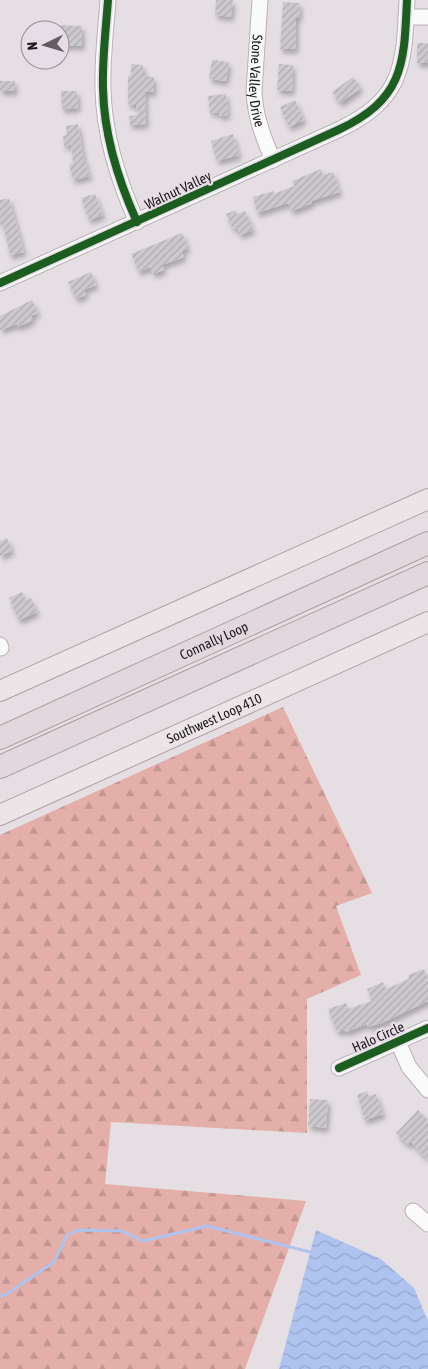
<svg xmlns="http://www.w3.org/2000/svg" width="428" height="1369" font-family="'Asap Condensed',sans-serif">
<defs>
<pattern id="forest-firs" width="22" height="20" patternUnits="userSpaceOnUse" patternTransform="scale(1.25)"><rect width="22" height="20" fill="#e4afa8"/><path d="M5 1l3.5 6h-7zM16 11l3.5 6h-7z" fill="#c39690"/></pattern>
<pattern id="water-waves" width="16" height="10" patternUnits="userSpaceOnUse" patternTransform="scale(1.25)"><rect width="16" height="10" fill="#aec3ee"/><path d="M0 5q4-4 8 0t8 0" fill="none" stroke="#95a7cc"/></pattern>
<pattern id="building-hatch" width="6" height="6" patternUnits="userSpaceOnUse" patternTransform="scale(1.25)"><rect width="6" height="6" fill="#ccc9cd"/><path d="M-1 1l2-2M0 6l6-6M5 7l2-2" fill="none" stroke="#afacaf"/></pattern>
<filter id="shadow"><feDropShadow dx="2.5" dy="4.5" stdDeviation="2.5" flood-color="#0004"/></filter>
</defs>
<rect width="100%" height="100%" fill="#e5dfe4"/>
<path fill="url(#forest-firs)" d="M283 707 372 893 336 906 361 975 307 999V1133L111 1122 105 1184 306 1201 245 1369H0V835Z"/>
<path fill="url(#water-waves)" d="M316 1230 381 1259 414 1288 428 1321V1369H279Z"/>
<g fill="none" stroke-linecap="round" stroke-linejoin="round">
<path stroke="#aec3ee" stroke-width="3" d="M0 1296 5 1295 54 1262 67 1235 78 1230 122 1231 143 1241 207 1226 314 1253"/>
</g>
<path fill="url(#building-hatch)" filter="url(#shadow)" d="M216 0H233L231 17 215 15Z
M283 2 300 3 299 18H296V49H280Z
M60 25 82 26V46L60 45Z
M417 43H428V63H417Z
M212 60 229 62 226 81 209 79Z
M131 64 143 65V76L154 77V92H145L146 124 130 125 129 116 138 115 136 105H129L128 101V76H131Z
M279 64 293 65 292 91 277 90Z
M353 77 361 88 340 103 332 92Z
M0 81H15V91H0Z
M61 91H77L78 108 62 109Z
M226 94 228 115 219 116V112L210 113 208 96Z
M295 100 304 120 289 127 280 107Z
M78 124 84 160H85L90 176 73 180 69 164 73 163 71 145 64 146 63 136 67 135 66 126Z
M233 134 239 155 217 161 211 141Z
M321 169 323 175 333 172 340 192 311 201 312 203 292 211 288 203 257 213 253 197 273 191 274 194 294 186 292 181Z
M95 194 103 215 89 220 81 198Z
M9 198 24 252 10 255 3 224 0 225V200Z
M235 210 237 214 245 211 253 230 240 235 237 228 233 229 226 214Z
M182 233 188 248 182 251 184 257 162 265 164 270 153 274 150 267 139 272 131 254Z
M91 272 96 285 84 290 86 295 76 299 68 282Z
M32 300 38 313 31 316 33 320 18 327 17 324 0 330V316Z
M7 538 12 551 0 556V541Z
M22 592 26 600 31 598 37 612 19 620 9 598Z
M424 969 428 979V1001L382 1023 368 1027 367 1024 346 1032 345 1030 337 1032 328 1009 346 1003 348 1009 372 1001 367 989 383 982 386 989 409 979 408 975Z
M367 1091 368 1096 376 1094 383 1114 365 1120 357 1095Z
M310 1099 328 1100 326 1128 308 1126Z
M418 1110 428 1120V1160L411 1142 408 1145 396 1133Z"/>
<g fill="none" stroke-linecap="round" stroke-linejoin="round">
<g stroke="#b7b2b6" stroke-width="17">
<g id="minor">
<path d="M108 0C106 29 102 59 103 89 104 135 118 180 137 222"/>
<path id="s1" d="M260 0 254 91C255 116 263 137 273 160"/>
<path d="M406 17H428"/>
<path d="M0 283 338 130C404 99 404 65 407 0"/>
<path d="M0 645 1 648"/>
<path d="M398 1042 409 1067 428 1090"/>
<path d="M339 1068 428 1028"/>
<path d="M413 1211 428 1224"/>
</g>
</g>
<g stroke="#ada0a5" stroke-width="22">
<g id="major">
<path d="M0 691 428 499"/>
<path id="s2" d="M0 815 428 622"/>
</g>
</g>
<g stroke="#ada0a5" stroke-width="24">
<g id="highway">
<path id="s3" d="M0 738 428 543"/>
<path d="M0 767 428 573"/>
</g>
</g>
<use href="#minor" stroke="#fbfafb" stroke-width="15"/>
<use href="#major" stroke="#ece5e7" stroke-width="20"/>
<use href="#highway" stroke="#e2d7dc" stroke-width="22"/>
<g stroke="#e7dde6" stroke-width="11">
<path id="cycleway" d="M108 0C106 29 102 59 103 89 104 135 118 180 137 222
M0 283 338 130C404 99 404 65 407 0
M339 1068 428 1028"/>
</g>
<use href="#cycleway" stroke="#1b5e20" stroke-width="8"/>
</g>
<g text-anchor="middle" stroke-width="4.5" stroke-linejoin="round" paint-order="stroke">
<g font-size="14" fill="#1b181b" stroke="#e7dde6">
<text dy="5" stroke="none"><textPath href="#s1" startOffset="81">Stone Valley Drive</textPath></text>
<text transform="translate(178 190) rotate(-25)" y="5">Walnut Valley</text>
<text dy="5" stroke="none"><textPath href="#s3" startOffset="235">Connally Loop</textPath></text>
<text dy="5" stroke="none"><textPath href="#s2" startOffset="235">Southwest Loop 410</textPath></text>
<text transform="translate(378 1037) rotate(-24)" y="5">Halo Circle</text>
</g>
</g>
<g transform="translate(45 45) rotate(265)"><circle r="24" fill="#e7dde6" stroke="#958e95"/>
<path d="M0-4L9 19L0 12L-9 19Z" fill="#625e61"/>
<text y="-8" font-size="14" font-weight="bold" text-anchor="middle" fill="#1b181b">N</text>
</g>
</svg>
